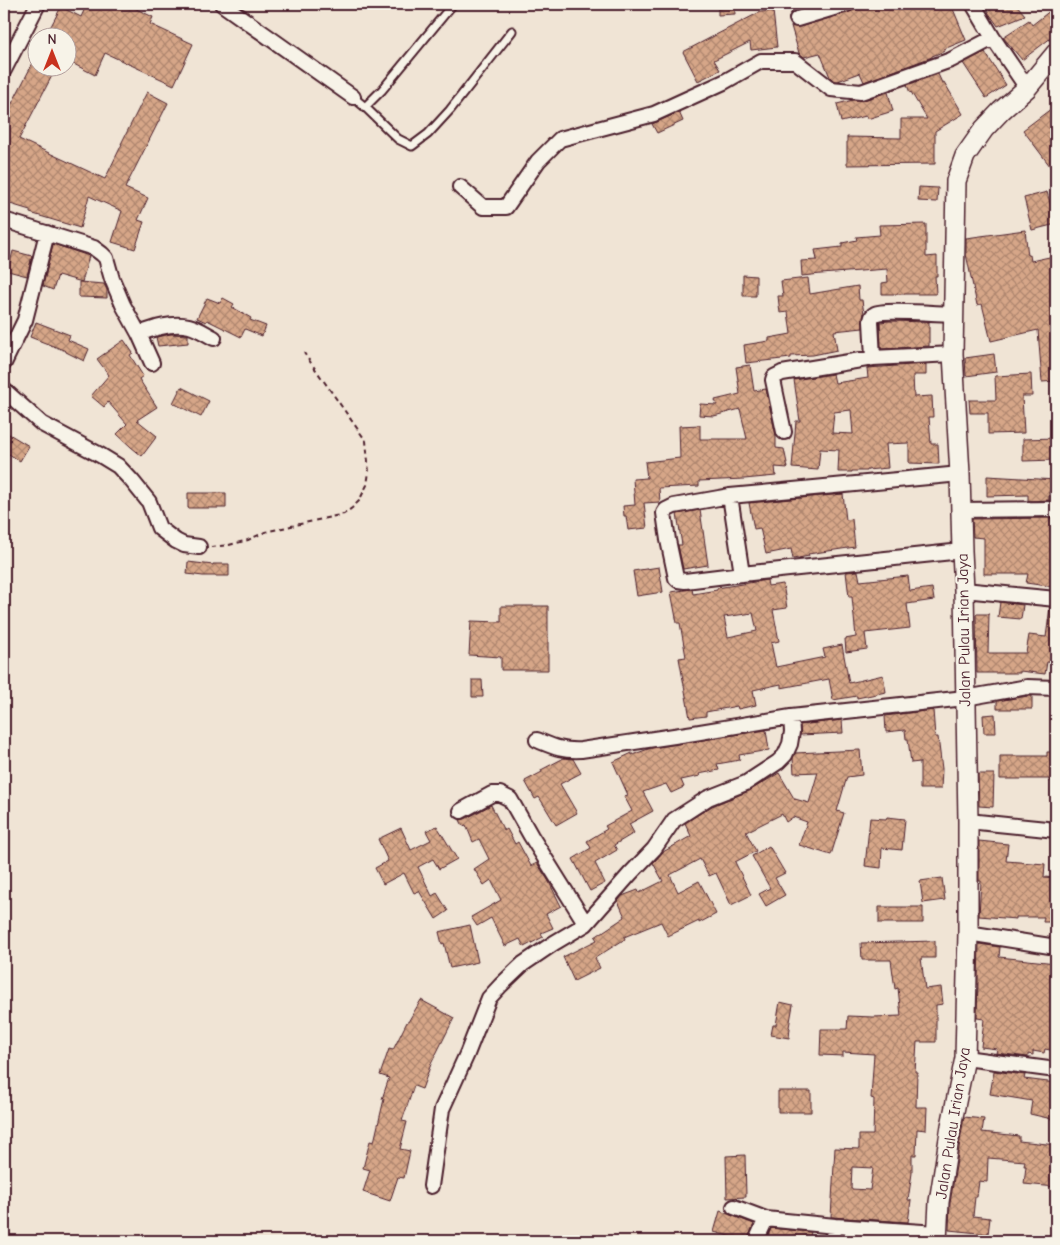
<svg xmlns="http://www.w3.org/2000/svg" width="1060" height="1245" font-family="'Comic Neue',sans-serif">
<defs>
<pattern id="building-cross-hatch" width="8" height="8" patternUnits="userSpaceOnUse" patternTransform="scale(1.25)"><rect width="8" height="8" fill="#d6a688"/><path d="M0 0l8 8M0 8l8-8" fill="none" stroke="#b0876f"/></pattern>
</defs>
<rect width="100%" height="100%" fill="#f0e4d5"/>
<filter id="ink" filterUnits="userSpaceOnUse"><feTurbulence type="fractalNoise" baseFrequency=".02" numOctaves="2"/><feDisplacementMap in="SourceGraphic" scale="10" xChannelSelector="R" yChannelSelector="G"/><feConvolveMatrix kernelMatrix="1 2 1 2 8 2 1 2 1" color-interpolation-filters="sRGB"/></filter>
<g filter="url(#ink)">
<path fill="url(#building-cross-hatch)" stroke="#4a1f2b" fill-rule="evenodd" d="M87 4H126L153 17 150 24 193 44 174 85 105 53 95 75 68 61V37L50 28 61 7 81 17Z
M718 4H734L735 14 718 15Z
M856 4H949L951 10 953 9 966 40 944 49 945 51 932 56V57L864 82 860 73 838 81H834L830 77 820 53 804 57 799 53 791 26 800 27 850 12 854 10Z
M998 4H1016L1025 15 998 26 988 12Z
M1056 6V34L1022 60 1003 37 1029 20 1032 25Z
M773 11 777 47 751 50 750 42 714 60 720 70 698 81 683 52 760 12Z
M985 52 1006 85 986 98 963 63Z
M38 53V68H56L19 139 105 179 122 144H121L147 92 168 103 125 188 148 198 138 220 144 222 135 249 112 242 122 211 89 196 80 228 30 213V210L7 203 8 201 4 200V119Z
M938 74 942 83 944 82 963 114 935 131V164L847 165V137L901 138V119H927L911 92 910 93 907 85Z
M888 92 893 111 867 119 866 116 841 122 837 104 853 100H864Z
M1056 105V174L1023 130Z
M679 112 683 121 657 133 652 124Z
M919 187 938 188 937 202 918 201Z
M1047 192 1051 206 1056 205V224L1032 230 1024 198Z
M926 224V257L937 256V276H935L936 294H882V283L888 282 887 269 821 274 802 276 801 261 817 260 815 250 842 247V243L857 240 856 237 880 235 879 225Z
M1025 230 1028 256 1030 255 1031 261 1054 256 1056 267V381L1042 382 1038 330 991 341 982 304 977 305 966 254V238Z
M53 244 89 256 82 282 58 275 53 290 43 286Z
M13 251 32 256 27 276 8 271Z
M743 275 756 276V296H743Z
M808 278 810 294 858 286 859 300H862L864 314 863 328 834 331 837 350 813 355 791 356V358L746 363 744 345 769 341V338L791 334 788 312 780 313 778 296H783L781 281Z
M79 282 104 284 107 290V298L79 297Z
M207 298 220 303 223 298 234 304 232 307 251 318 250 320 266 326 262 336 245 329 241 337 207 320 206 322 197 318Z
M889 321 929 322V346L881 349 880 322Z
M36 322 70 335 68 340 89 349 84 361 66 352V351L30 337Z
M171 334 188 335V343L158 346 156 337Z
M124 340 133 353 130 355 143 376 139 379 157 407 137 420 157 436 142 456 131 447 117 434 127 424 108 402 104 407 91 396 109 375 97 359Z
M994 354 996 372 966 376 965 358Z
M926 364V375H913L914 397 932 396 933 417H929L931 444H938L939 464 909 463V443L886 444 888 468 867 470V471H852V472H838L839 450 820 449 818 470 792 468 796 421H800L794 380 833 374 835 383 868 378 867 368ZM851 410 853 434 832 433 834 412Z
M750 365 754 391 766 389 776 436V448L784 449 788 468 775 467 776 476 744 479 699 481V486L659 488 660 502 644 503 647 528 628 530 626 516H624L623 506 635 505 633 479 647 478 645 462 680 458 679 426 700 425V439H747L740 409 714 416 699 415 700 404 717 405 715 400 740 394 736 367Z
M1031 374 1032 396H1022L1024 433 988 434V413H970L969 400H996L995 376Z
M181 387 209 401 201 417 173 403Z
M4 431 29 446 20 461 4 451Z
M1056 438V460L1023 461V439Z
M987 476 1056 480V493L1049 492V500L1028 501V495L987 496Z
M188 493H226V508H188Z
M843 494 846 520 852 519 855 547 808 554 809 556 793 559 791 549 766 554 760 528 754 529 749 503Z
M700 510 708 565 683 569 678 545H682L677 514Z
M1056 518V573L1054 587 1026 583 1028 574H984V538L973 537 972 519Z
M188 562 213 565V564H229V576H203L187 574Z
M659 567 663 592 637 596 633 571Z
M858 571 860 581 908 576 910 591 932 588 934 600 907 604 910 628 865 633 867 649 846 652 845 639 856 637 852 597H849L846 572Z
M767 580 768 586 783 584 787 608 773 610 779 641 771 643 776 667 825 657 823 649 842 645 849 683 883 675 886 692 857 698V696L833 700 829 679 781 688V684L753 690 756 705 738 709 737 706 706 712V716L690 718 679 658 686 657 680 623H677L671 592 692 589 693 594 717 590V588ZM753 613 757 631 728 637 724 617Z
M1000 602 1023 605 1021 619 998 617Z
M501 606H548V670H501V657L469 655 471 621 501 622Z
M1050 607 1056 608V663L1047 662 1045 674 1020 671V673H977L976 614H989L988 653H1026L1029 635 1046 637Z
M472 680H482L483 697H472Z
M1028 696H1032V709H997V701Z
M933 710 935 737H938L942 769 941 789H920V762L911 763 908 739H906L905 730 886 732 885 716Z
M995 714 996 733H984L983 715Z
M842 720 843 733 800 735V725Z
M766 730 769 750 739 755 740 760 717 764 719 770 699 774 700 776 681 780 684 787 671 793 666 784 643 792 653 811 629 824 634 833 614 845 617 850 595 863 605 883 590 891 573 859 591 848 587 841 607 829 605 826 632 811 624 796 628 795 613 762 632 753V755L651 748Z
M860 750 862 775 847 777 837 811 844 813 831 855 799 845 807 822 793 817 786 822 782 814 746 832 756 851 735 862 751 895 731 905 716 873 709 876 700 859 670 875 678 892 699 881 716 914 699 923V921L668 936 661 922 624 937 625 939 595 958 600 968 574 981 563 957 597 940 595 937 625 917 618 901 622 896 638 890 639 893 663 881 653 863 663 852 691 836 685 823 712 806 749 791 779 773 795 800V799L809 803 818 772 794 773 793 758 795 753Z
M1047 752H1056V781H1049V779H1000V756H1047Z
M564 758 573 759 581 773 560 784 577 813 556 825 539 797 535 799 525 781 542 772 541 770Z
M978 774H994L993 807 979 806Z
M491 805 504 831 507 829 515 844 518 842 531 866 537 863 548 880 561 906 546 914 553 928 541 933 543 937 524 947 520 939 505 946 491 918 477 926 471 917 501 900 491 880 484 885 474 869 489 859 479 839 473 842 466 825 463 826 460 820 465 819Z
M887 817 905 819 902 850 882 848 881 868 865 866 870 818 886 819Z
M437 826 457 859 439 869 433 859 418 867 432 896 437 893 448 911 436 919 419 891 414 893 404 873 383 884 375 868 388 861 378 839 401 828 411 850 431 840 426 831Z
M979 841 1008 844 1006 861 1045 864 1044 877 1056 878V922H1043L1044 917H1016V919L979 916 981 881H979Z
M769 846 785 873 775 878 785 895 766 906 759 894 770 888 752 856Z
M942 878 945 900 923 903 920 881Z
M879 907H923V923H879Z
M470 925 478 962 450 968 444 943 442 944 439 932Z
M935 941V958H921L925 989 941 987 943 1004 936 1005V1042H917L915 1072H917L916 1107H927L926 1130 917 1129 916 1155H912V1173L908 1200H911L908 1222 831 1217 835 1148 859 1149V1135H873L874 1099 871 1098 874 1054 843 1052V1056L820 1055 821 1029H847L848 1016 873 1017 901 1016 898 988 895 989 891 960H862L861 943ZM852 1167 873 1168 870 1190 851 1189Z
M979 944 1000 947 999 957 1056 963V1051L1045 1049 1044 1053 1033 1051V1055L1028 1054V1057L996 1053 997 1049 981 1047 984 1019 977 1018Z
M421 1000 454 1018 431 1064 422 1089 414 1086 402 1121 407 1122 400 1149 410 1151 404 1178 398 1177 390 1201 363 1192 370 1170 363 1168 370 1141 374 1142 384 1099H382L389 1078 380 1075 389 1049 393 1050 407 1022H408Z
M780 1002 793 1005 789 1027 790 1028 789 1038 771 1035 773 1025H776Z
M994 1071 1025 1075 1024 1079 1056 1083V1120L1030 1114 1032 1101 990 1094Z
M778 1091H811V1112H778Z
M964 1117 984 1119 982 1132 1019 1136V1141L1056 1145 1055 1169H1056V1187L1024 1184 1026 1166H1024L1025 1161 988 1158 987 1182 979 1181 977 1197H975L973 1216 990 1218 988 1234 949 1230 950 1203Z
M745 1155 746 1197 727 1198 726 1156Z
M720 1211 754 1224 747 1241 714 1232Z
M771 1228 811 1232 809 1241H766Z
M844 1235 901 1239V1241H842Z"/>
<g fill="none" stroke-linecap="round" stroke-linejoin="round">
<g stroke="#4a1f2b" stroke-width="11">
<path id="lane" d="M353 97 365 107 382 90 453 4
M365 107 398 139 412 146 428 134 450 110 512 31"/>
</g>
<g stroke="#4a1f2b" stroke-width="18">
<path id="street" d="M222 4 353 97
M973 4 993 38 1027 88
M797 19 847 4
M4 70 38 4
M460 187 483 207H506L538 161 560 139 654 114 724 82 761 61H795L831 89 861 92 951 60 993 38
M4 220 94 248 102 254 106 258 112 279 123 305 139 334 152 363
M139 334C154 328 172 322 189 326 198 328 206 334 214 338
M873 358 871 321C872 317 871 316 875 314 883 309 941 314 954 314
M4 363 25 320 47 233
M4 390 42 424 100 455 118 466 132 481 149 502 159 528 176 541 184 545 199 547
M784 432 773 380 774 377 782 373 873 358 953 354
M960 474 730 496 674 506 666 510 664 513 668 540 676 578 678 580 685 581 742 574 962 551
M730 496 742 574
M960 510 1056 509
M964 590 1056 599
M537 740C554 747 562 751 581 750L694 733 791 717
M461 811 492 794H500L510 799 531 836 586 924
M968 821 1056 830
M968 933 1056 947
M965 1058 1056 1070
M431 1186 442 1109 467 1054 489 998 501 985 523 964 554 943 586 924 630 874 654 849 674 820 708 798 746 783 778 762 785 755 790 744 792 732 791 717 965 698 1027 687 1056 688
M734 1207 766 1219 835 1226 937 1233
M756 1241 766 1219
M832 1241 835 1226"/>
</g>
<g stroke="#4a1f2b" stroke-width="22">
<path id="secondary" d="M937 1241 939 1202 951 1126 965 1058 968 933V821L964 590 962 551 960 474 953 354 956 181 965 156 984 129 1001 111 1027 88 1056 53"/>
</g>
<path stroke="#4a1f2b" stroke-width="2" stroke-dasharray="5 4" stroke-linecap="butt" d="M211 547 229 545 248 540 265 532 344 514 352 508 359 501 367 485 369 472 366 441 304 353"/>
<use href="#lane" stroke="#f7f3e8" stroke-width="7"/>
<use href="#street" stroke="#f7f3e8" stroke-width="14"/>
<use href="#secondary" stroke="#f7f3e8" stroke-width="19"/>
</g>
</g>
<g text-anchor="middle" stroke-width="4.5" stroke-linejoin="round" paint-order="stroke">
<g font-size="16" fill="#4a1f2b" stroke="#f7f3e8">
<text transform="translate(963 630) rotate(-91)" y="6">Jalan Pulau Irian Jaya</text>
<text transform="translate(952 1123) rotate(-81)" y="6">Jalan Pulau Irian Jaya</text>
</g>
</g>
<rect width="1060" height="1245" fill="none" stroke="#f7f3e8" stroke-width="20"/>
<rect x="10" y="10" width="1040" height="1225" fill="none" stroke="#4a1f2b" stroke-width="2" filter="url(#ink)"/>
<g transform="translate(52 52)"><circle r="24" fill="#f7f3e8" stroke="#b29e9c"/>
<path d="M0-4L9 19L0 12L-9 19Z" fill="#c8321e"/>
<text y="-8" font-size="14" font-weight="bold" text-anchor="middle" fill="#4a1f2b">N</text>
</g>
</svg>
